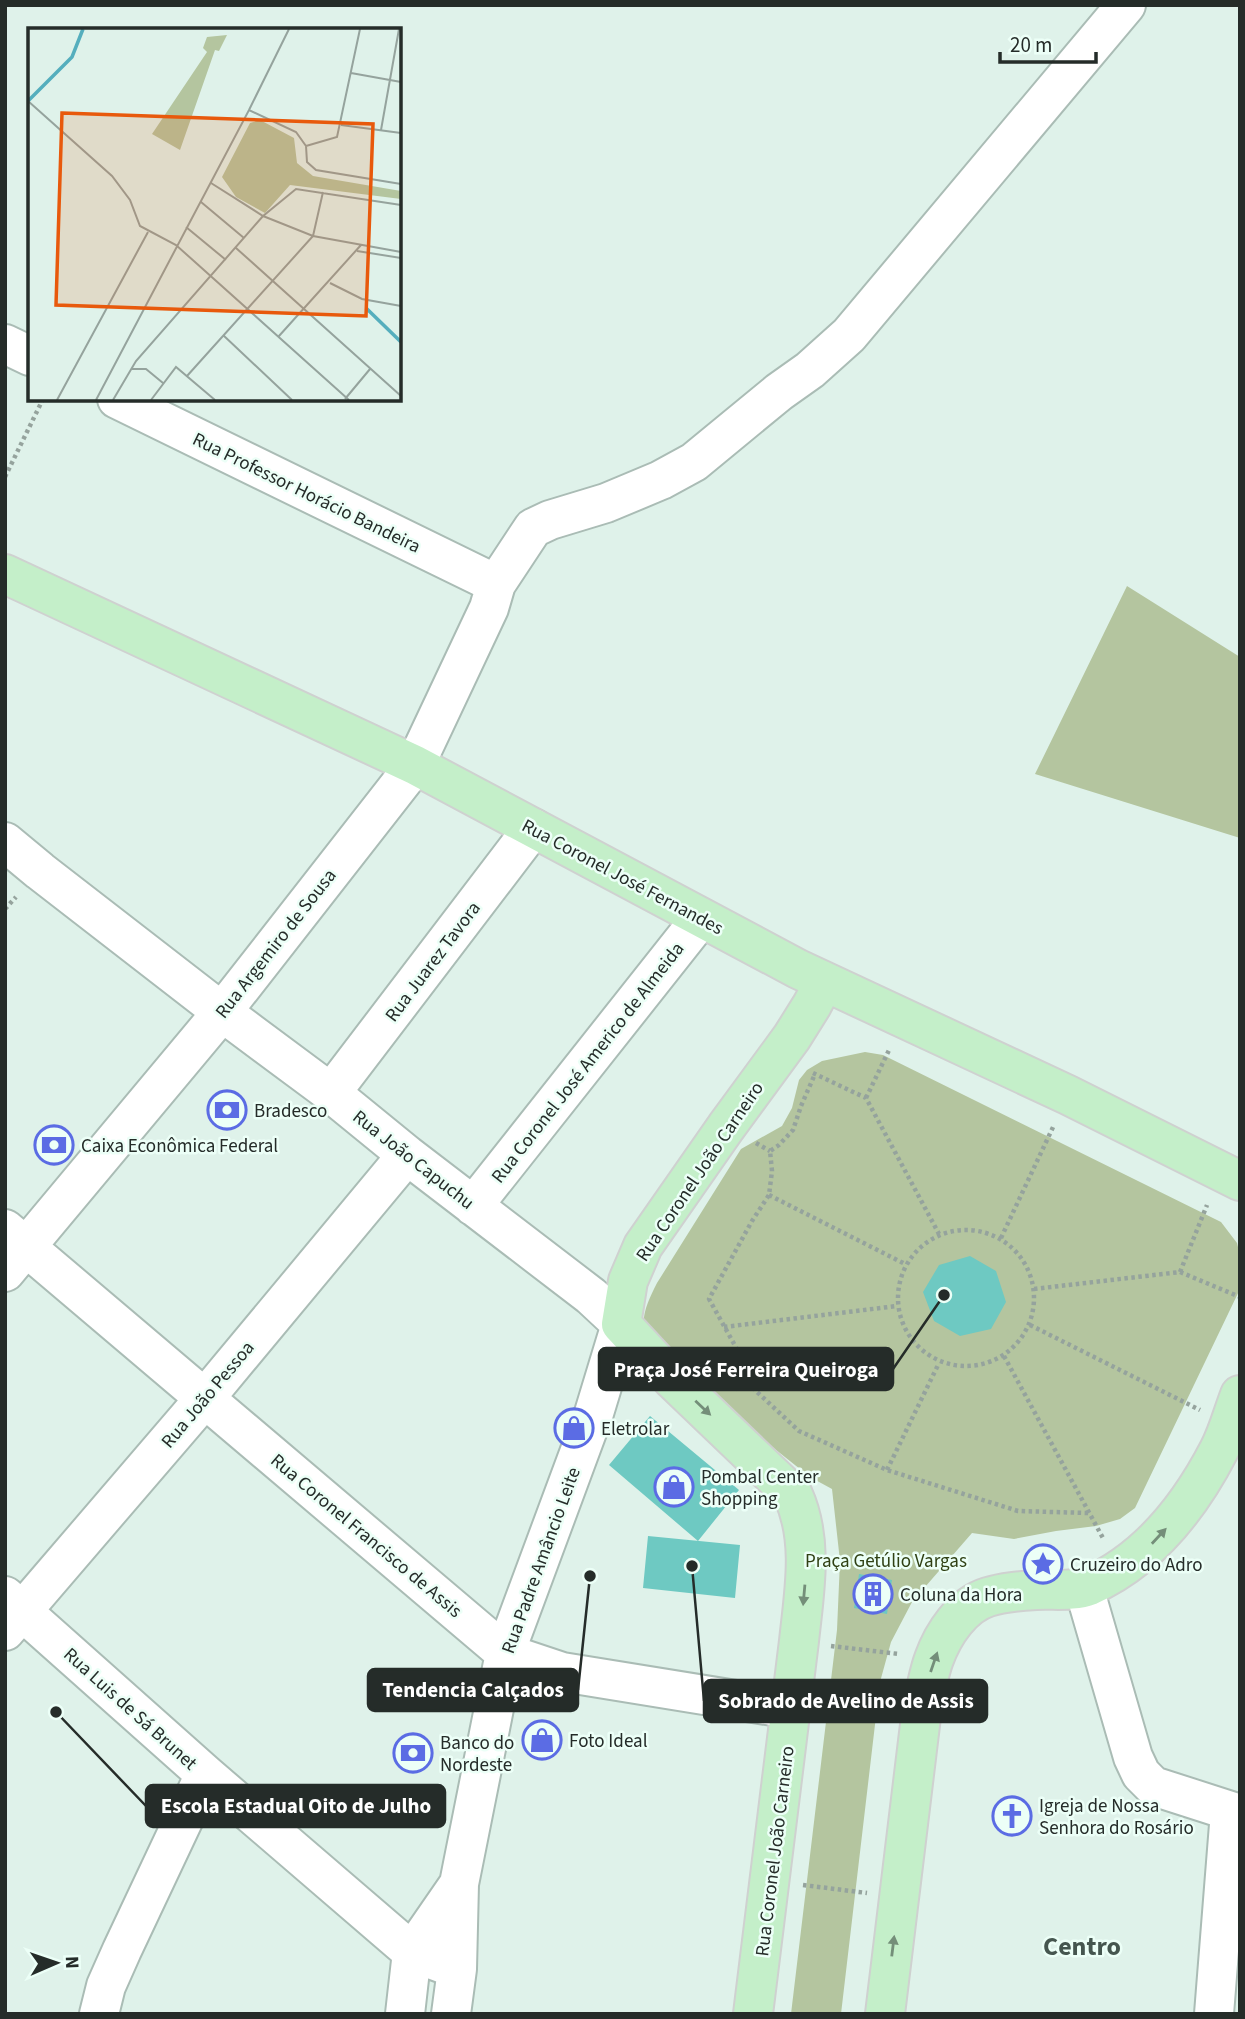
<svg xmlns="http://www.w3.org/2000/svg" width="1245" height="2019" font-family="'Source Sans 3',sans-serif">
<rect width="100%" height="100%" fill="#dff2ea"/>
<path fill="#b4c59f" d="M1127 586 1240 657V838L1035 774Z
M865 1052 883 1055 1221 1222 1237 1243 1240 1255V1289L1135 1508 1120 1519 1096 1526 1056 1531 1014 1539 972 1533 912 1602 891 1642 880 1682 841 2014H791L837 1630 840 1561 832 1489 810 1477 657 1355C653 1349 647 1341 645 1334 640 1316 649 1299 657 1283L741 1149 782 1126 792 1108 799 1080 807 1070 822 1061Z"/>
<path fill="#6ec9c2" d="M970 1256 996 1271 1006 1302 991 1329 960 1336 934 1321 923 1292 939 1265Z
M650 1416 739 1490 698 1541 609 1465Z
M648 1536 740 1545 735 1598 643 1588Z
M859 1574 892 1580 887 1614 854 1608Z"/>
<g fill="none" stroke-linecap="round" stroke-linejoin="round">
<g stroke="#aabcb5" stroke-width="42">
<path id="minor" d="M5 344 30 356
M117 399 496 584
M5 842 40 871 222 1012 331 1093 407 1155 591 1296 621 1324 594 1413 505 1653 459 1884 457 1969 451 2014
M331 1093 533 828
M473 1206 701 918
M5 1229 505 1653 562 1672 791 1709
M5 1272 222 1012 415 765 489 608 496 584 533 528 550 520 606 503 661 480 694 462 779 392 810 370 849 335 1126 5
M1084 1588 1133 1757 1141 1774 1153 1786 1240 1814
M5 1596 205 1774 412 1952 457 1969
M5 1631 205 1398 407 1155
M99 2014 106 1986 122 1950 205 1774
M405 2014 412 1952 459 1884
M1214 2014 1230 1812"/>
</g>
<g stroke="#cfd1d0" stroke-width="42">
<path id="major" d="M5 574 415 765 798 969 1068 1095 1240 1181
M753 2014 799 1641C804 1593 814 1541 793 1495L672 1379 621 1324 628 1281 643 1246 726 1127 792 1037 812 1005 824 982
M885 2014 923 1700C927 1687 929 1672 934 1659 943 1634 962 1605 988 1597 1004 1592 1020 1591 1036 1590 1052 1589 1074 1592 1089 1586 1148 1560 1190 1506 1219 1450 1228 1433 1233 1413 1240 1395"/>
</g>
<path stroke="#95a39d" stroke-width="4.5" stroke-dasharray="3.5 3.5" stroke-linecap="butt" d="M5 477 43 399
M5 909 16 897
M813 1073 866 1098 939 1234
M866 1098 890 1048
M756 1143 770 1151
M769 1195 905 1264
M898 1298a68 68 0 1 1 136 0a68 68 0 1 1-136 0Z
M1001 1238 1054 1125
M1180 1272 1207 1205
M1034 1289 1180 1272 1240 1297
M1030 1325 1200 1410
M724 1327 897 1306
M1004 1356 1104 1540
M742 1378 799 1431 887 1470 1018 1511 1089 1513
M735 1390 742 1378 738 1351 709 1299 752 1221 769 1195 772 1171 770 1151 779 1145 793 1130 801 1106 815 1074
M887 1470 939 1363
M831 1646 899 1654
M803 1885 867 1893"/>
<use href="#minor" stroke="#fff" stroke-width="38"/>
<use href="#major" stroke="#c4efc9" stroke-width="38"/>
</g>
<defs><path id="oneway-solid" d="M-6-.8H1V-3.2L6.5 0L1 3.2V.8H-6Z" transform="scale(1.75)"/></defs>
<g fill="#748e79">
<use href="#oneway-solid" transform="translate(703 1408) rotate(43)"/>
<use href="#oneway-solid" transform="translate(1159 1536) rotate(-47)"/>
<use href="#oneway-solid" transform="translate(804 1595) rotate(95)"/>
<use href="#oneway-solid" transform="translate(934 1662) rotate(-71)"/>
<use href="#oneway-solid" transform="translate(893 1946) rotate(-83)"/>
</g>
<defs>
<g id="bank-ring" transform="scale(2.0125)"><circle r="9.5" fill="#ecfff7" stroke="#5b6ce4" stroke-width="1.5"/><path d="M-6-4H6V4H-6ZM0-2.3a2.3 2.3 0 1 0 0 4.6a2.3 2.3 0 1 0 0-4.6Z" fill="#5b6ce4"/></g>
<g id="shop-ring" transform="scale(2.0125)"><circle r="9.5" fill="#ecfff7" stroke="#5b6ce4" stroke-width="1.5"/><path d="M-5-2.5h2.3a2.7 3.5 0 0 1 5.4 0H5L5.5 6h-11ZM-1.5-2.5h3a1.5 2.3 0 0 0-3 0Z" fill="#5b6ce4"/></g>
<g id="sight-ring" transform="scale(2.0125)"><circle r="9.5" fill="#ecfff7" stroke="#5b6ce4" stroke-width="1.5"/><path d="M0-6L1.8-2.2L6-1.7L2.9 1.2L3.7 5.4L0 3.3L-3.7 5.4L-2.9 1.2L-6-1.7L-1.8-2.2Z" fill="#5b6ce4"/></g>
<g id="building-ring" transform="scale(2.0125)"><circle r="9.5" fill="#ecfff7" stroke="#5b6ce4" stroke-width="1.5"/><path d="M-4-6H4V6H1V3H-1V6H-4ZM-2.5-4.3h1.7v1.8h-1.7ZM.8-4.3h1.7v1.8H.8ZM-2.5-1h1.7V.8h-1.7ZM.8-1h1.7V.8H.8Z" fill="#5b6ce4"/></g>
<g id="church-ring" transform="scale(2.0125)"><circle r="9.5" fill="#ecfff7" stroke="#5b6ce4" stroke-width="1.5"/><path d="M-1.2-6h2.4v3.5h3.3v2.4h-3.3V6h-2.4V-.1h-3.3v-2.4h3.3Z" fill="#5b6ce4"/></g>
</defs>
<g fill-rule="evenodd">
<use href="#bank-ring" x="227" y="1110"/>
<use href="#bank-ring" x="54" y="1145"/>
<use href="#shop-ring" x="574" y="1428"/>
<use href="#shop-ring" x="674" y="1487"/>
<use href="#sight-ring" x="1043" y="1564"/>
<use href="#building-ring" x="873" y="1594"/>
<use href="#shop-ring" x="542" y="1740"/>
<use href="#bank-ring" x="413" y="1753"/>
<use href="#church-ring" x="1012" y="1816"/>
</g>
<g text-anchor="middle" stroke-width="5" stroke-linejoin="round" paint-order="stroke">
<g font-size="19" fill="#252c29" stroke="#ecfff7">
<text transform="translate(307 492) rotate(26)" y="7">Rua Professor Horácio Bandeira</text>
<text transform="translate(623 876) rotate(28)" y="7">Rua Coronel José Fernandes</text>
<text transform="translate(275 943) rotate(-52)" y="7">Rua Argemiro de Sousa</text>
<text transform="translate(432 961) rotate(-53)" y="7">Rua Juarez Tavora</text>
<text transform="translate(587 1062) rotate(-52)" y="7">Rua Coronel José Americo de Almeida</text>
<text transform="translate(414 1159) rotate(38)" y="7">Rua João Capuchu</text>
<text transform="translate(699 1171) rotate(-56)" y="7">Rua Coronel João Carneiro</text>
<text transform="translate(207 1394) rotate(-50)" y="7">Rua João Pessoa</text>
<text transform="translate(367 1535) rotate(40)" y="7">Rua Coronel Francisco de Assis</text>
<text transform="translate(540 1560) rotate(-70)" y="7">Rua Padre Amâncio Leite</text>
<text transform="translate(131 1708) rotate(42)" y="7">Rua Luis de Sá Brunet</text>
<text transform="translate(774 1851) rotate(-83)" y="7">Rua Coronel João Carneiro</text>
</g>
<g font-size="19" fill="#252c29" stroke="#ecfff7" text-anchor="start">
<text x="254" y="1117">Bradesco</text>
<text x="81" y="1152">Caixa Econômica Federal</text>
<text x="601" y="1435">Eletrolar</text>
<text x="701" y="1483">Pombal Center<tspan x="701" dy="22">Shopping</tspan></text>
<text x="1070" y="1571">Cruzeiro do Adro</text>
<text x="900" y="1601">Coluna da Hora</text>
<text x="569" y="1747">Foto Ideal</text>
<text x="440" y="1749">Banco do<tspan x="440" dy="22">Nordeste</tspan></text>
<text x="1039" y="1812">Igreja de Nossa<tspan x="1039" dy="22">Senhora do Rosário</tspan></text>
</g>
<g font-size="19" fill="#2f4013" stroke="#ecfff7">
<text x="886" y="1567">Praça Getúlio Vargas</text>
</g>
<g font-size="26" font-weight="bold" fill="#45564f" stroke="#ecfff7">
<text x="1082" y="1955">Centro</text>
</g>
</g>
<g transform="translate(28 28)">
<rect width="373" height="373" fill="#dff2ea"/>
<path d="M199 7 191 23 187 22 152 122 124 106 179 24 175 20 179 9ZM232 92 266 110 269 135 285 148 373 163V171L262 157 237 185 208 169 194 149 222 95Z" fill="#b4c59f"/>
<path fill="none" stroke="#55aebd" stroke-width="3.5" d="M0 73 44 29 55 1M338 280 373 314"/>
<path fill="none" stroke="#95a39d" stroke-width="2" d="M323 45 373 54M0 73 84 148 102 172 112 198 148 217 321 372M221 82 261 1M313 97 373 105M353 102 371 1M278 118 309 109 332 1M183 155 235 188 268 161 373 177M173 174 216 210M158 199 198 232M208 220 373 368M329 223 373 230M302 255 334 271 373 278M195 307 264 372M251 308 333 217M103 341H118L135 355M159 348 285 208 295 164M317 371 342 341M29 372 120 204M68 372 221 82 268 104 278 118 279 134 288 142 373 156M85 372 108 333 235 188 285 208 373 224M123 372 148 339 187 372"/>
<path fill="#e8590c" fill-opacity="0.15" stroke="#e8590c" stroke-width="3.5" d="M34 85 345 96 338 288 28 277Z"/>
<rect width="373" height="373" fill="none" stroke="#252c29" stroke-width="3.5"/>
</g>
<path fill="none" stroke="#252c29" stroke-width="2.5" d="M944 1295L893 1369M590 1576L578 1690M692 1566L704 1701M56 1712L146 1806"/>
<g fill="#252c29" stroke="#ecfff7" stroke-width="2.5">
<circle cx="944" cy="1295" r="7"/>
<circle cx="590" cy="1576" r="7"/>
<circle cx="692" cy="1566" r="7"/>
<circle cx="56" cy="1712" r="7"/>
</g>
<g fill="#252c29" stroke="#252c29" stroke-width="2.5">
<rect x="599" y="1348" width="294" height="42" rx="7"/>
<rect x="368" y="1669" width="210" height="42" rx="7"/>
<rect x="704" y="1680" width="283" height="42" rx="7"/>
<rect x="146" y="1785" width="299" height="42" rx="7"/>
</g>
<g font-size="21" text-anchor="middle" font-weight="bold" fill="#fff">
<text x="746" y="1377">Praça José Ferreira Queiroga</text>
<text x="473" y="1697">Tendencia Calçados</text>
<text x="846" y="1708">Sobrado de Avelino de Assis</text>
<text x="296" y="1813">Escola Estadual Oito de Julho</text>
</g>
<rect width="1245" height="2019" fill="none" stroke="#252c29" stroke-width="14"/>
<g transform="translate(56 1963) rotate(88)" stroke="#ecfff7" stroke-width="5" paint-order="stroke">
<path d="M0-5L12 26L0 18L-12 26Z" fill="#252c29"/>
<text y="-10" font-size="19" font-weight="bold" text-anchor="middle" fill="#252c29">N</text>
</g>
<path d="M1000 52v10h96v-10" fill="none" stroke="#252c29" stroke-width="3.5"/>
<text x="1010" y="52" font-size="21" fill="#252c29" stroke="#ecfff7" stroke-width="5" paint-order="stroke">20 m</text>
</svg>
